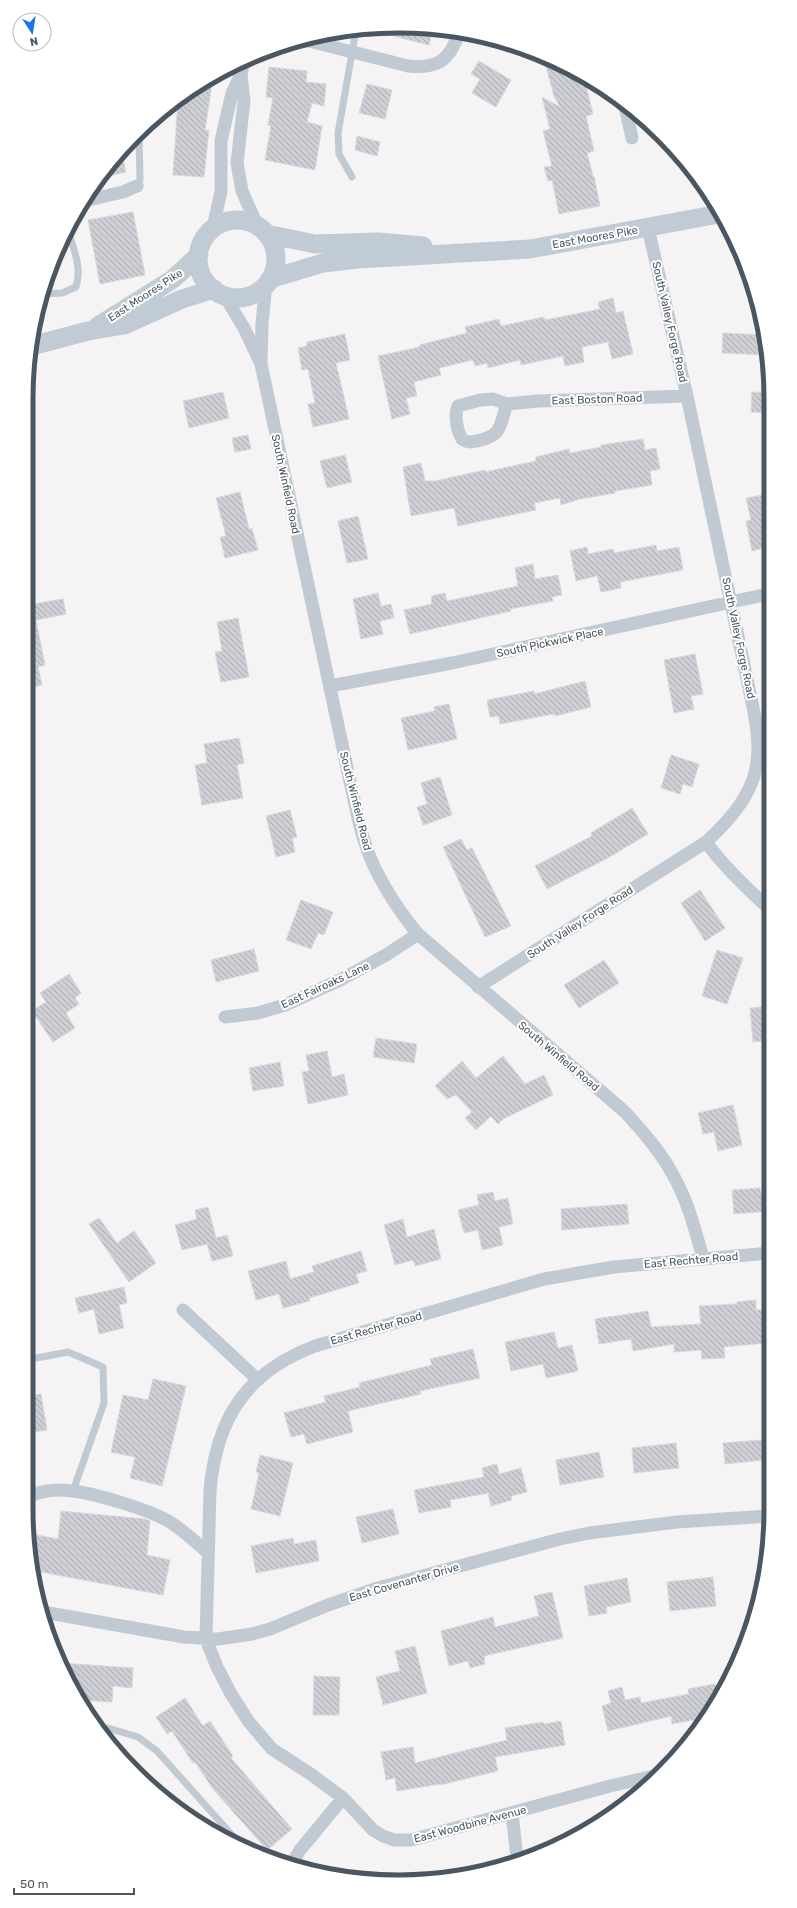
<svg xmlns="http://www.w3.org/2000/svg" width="797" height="1908" font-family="Rubik,sans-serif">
<defs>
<pattern id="building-back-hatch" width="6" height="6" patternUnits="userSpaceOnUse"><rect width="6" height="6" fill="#cdcfd5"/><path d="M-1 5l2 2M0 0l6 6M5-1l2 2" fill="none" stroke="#a8abb0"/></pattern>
</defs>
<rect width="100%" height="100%" fill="#f5f3f3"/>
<path fill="url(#building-back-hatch)" stroke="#d7d9de" d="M379 27 400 28 433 29 429 45 378 32Z
M544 59 584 78 593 114 586 116 594 151 587 153 593 176H594L600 206 559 214 552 180 548 181 544 167 552 166 543 131 550 129 542 97 560 107 554 96Z
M479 61 511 80 496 107 472 93 480 79 471 74Z
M269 67 307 71 306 82 326 84 324 106 312 103 307 122 322 126 315 170 265 160 271 126 268 125 273 98 266 97Z
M213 77 205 130H209L204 177 173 175 178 99Z
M367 84 392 90 385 119 359 113Z
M357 136 380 142 377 156 355 150Z
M121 150 126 172 101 178 118 153Z
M133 212 145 275 100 284 88 220Z
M613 298 616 313 623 311 633 354 612 359 608 342 582 347 584 362 565 366 563 356 521 365 520 360 488 368 487 363 475 366 473 360 439 368 441 375 414 382 417 396 406 398 410 414 392 419 378 356 420 347 419 345 467 333 465 327 499 319 501 326 544 317 545 320 600 309 598 302Z
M723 333 763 335 768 355 722 353Z
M345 334 350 360 336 363 349 419 313 427 308 404 315 403 308 369 302 370 298 348 307 346V342Z
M223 392 229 418 189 428 183 401Z
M752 392 768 393V413L751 412Z
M248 435 251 449 235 452 232 438Z
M643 439 645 450 656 448 660 469 650 471 652 485 615 491V493L580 499 561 505 560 498 534 503 536 510 458 526 454 508 411 516 403 467 421 463 425 481H435L485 470V472L536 461V457L569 449 570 453 601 447V445Z
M345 455 352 482 327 488 320 461Z
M240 492 249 529 252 528 258 550 225 558 220 537 226 536 216 498Z
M768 494V547L752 551 746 521 751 520 746 498Z
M358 516 368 559 347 563 338 521Z
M656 545 657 551 679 547 683 570 620 582 621 588 601 592 597 576 576 581 570 551 587 547 588 554 613 549 614 553Z
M533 564 535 579 558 575 562 595 552 597 553 601 510 609 511 611 410 634 404 610 432 604 431 596 445 593 447 601 518 586 515 568Z
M378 593 381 606 391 604 394 618 380 621 383 634 361 639 353 599Z
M32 599 33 604 63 599 66 614 36 620 45 665 38 667 42 685 26 688V600Z
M238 618 249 677 221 682 215 652 222 651 217 622Z
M695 654 703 694 691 696 694 709 674 713 664 660Z
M585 681 591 707 555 716 554 714 500 724 499 716 490 717 487 700 534 691V694Z
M449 704 457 739 408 750 401 718 435 711 434 707Z
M239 738 244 763 237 765 243 798 202 805 195 765 207 763 204 744Z
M671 755 699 764 692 787 683 784 680 794 661 788Z
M440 777 452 815 423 825 417 807 427 804 421 783Z
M632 808 648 834 606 859 547 889 535 866 592 836 591 833Z
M290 810 297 837 292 838 295 852 276 857 266 816Z
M461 839 467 850 472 848 511 926 485 937 443 847Z
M700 890 725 928 705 941 681 903Z
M301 900 333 912 324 935 318 933 311 949 286 940Z
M254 949 259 971 216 982 211 960Z
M717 950 743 958 727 1004 702 996Z
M604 960 619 983 579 1008 564 985Z
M69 974 81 993 75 998 79 1004 66 1013 75 1028 53 1042 32 1011 46 1002 40 993Z
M770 1006V1040L753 1042 750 1008Z
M376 1038 417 1044 414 1063 373 1057Z
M327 1051 332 1077 344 1074 348 1095 308 1104 302 1072 309 1071 306 1055Z
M503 1056 525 1084 544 1075 553 1095 503 1119 498 1124 491 1116 476 1130 465 1118 472 1112 456 1095 447 1099 435 1086 462 1061 476 1078Z
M280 1062 284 1086 253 1091 249 1068Z
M733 1105 742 1145 718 1151 714 1132 703 1134 698 1113Z
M760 1188 761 1193 770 1192V1211L734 1214 732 1190Z
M493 1192 495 1201 508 1198 513 1224 499 1227 503 1245 482 1250 478 1230 464 1233 458 1210 479 1205 477 1195Z
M627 1204 629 1224 562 1230 561 1209Z
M208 1207 216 1238 227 1235 233 1256 212 1261 207 1244 182 1250 175 1225 197 1219 195 1210Z
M99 1218 117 1243 134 1231 156 1263 129 1282 89 1224Z
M403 1219 407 1237 434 1229 441 1259 415 1266 413 1260 395 1265 384 1225Z
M361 1251 367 1271 356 1274 359 1283 309 1298 310 1301 283 1308 279 1294 256 1300 248 1271 286 1261 290 1279 314 1272 312 1266Z
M124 1287 127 1303 119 1305 124 1328 99 1334 94 1309 79 1313 75 1298Z
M756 1300V1310L770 1309 771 1335 765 1336 766 1343 724 1347 725 1358 702 1359 701 1350 674 1352V1344L633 1351 631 1339 599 1344 595 1319 648 1311 651 1327 701 1324 699 1306 737 1304V1302Z
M554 1332 558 1348 572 1345 578 1371 546 1378 543 1364 511 1371 505 1342Z
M473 1349 480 1378 420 1391 421 1394 348 1411 353 1432 307 1444 304 1434 291 1437 284 1413 326 1402 324 1396 360 1387 359 1383 432 1365 430 1359Z
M153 1379 186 1386 162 1486 130 1478 135 1457 111 1452 123 1395 148 1400Z
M41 1394 47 1430 26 1433V1397Z
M761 1440 763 1460 725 1464 723 1443Z
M676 1443 679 1468 634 1473 632 1448Z
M599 1452 604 1477 560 1485 556 1460Z
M260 1455 293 1463 280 1516 251 1509 259 1473 256 1472Z
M497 1464 499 1474 521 1468 527 1492 511 1496 512 1500 491 1506 488 1493 450 1500 451 1507 419 1513 414 1490 484 1477 482 1468Z
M393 1509 399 1534 362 1543 356 1517Z
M61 1511 145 1519 150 1521 147 1555 170 1560 163 1595 36 1571 33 1553 37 1535 58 1539Z
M293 1538 294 1544 316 1540 319 1561 256 1573 251 1546Z
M713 1577 716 1606 670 1611 667 1582Z
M627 1578 631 1602 606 1607 607 1613 589 1616 584 1586Z
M552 1592 563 1638 484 1656 485 1664 470 1668 468 1661 449 1666 441 1631 493 1617 495 1627 539 1616 534 1596Z
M415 1646 427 1693 383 1705 376 1677 400 1671 395 1651Z
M61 1663 133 1668 132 1688 113 1686 112 1702 79 1700Z
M314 1676 340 1677 339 1715H313Z
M715 1684 717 1693 695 1734 693 1720 672 1724 671 1716 608 1731 602 1706 611 1703 608 1691 622 1687 625 1700 640 1697 641 1703 689 1694 688 1689Z
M185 1698 203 1726 210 1721 233 1756 231 1758 292 1829 267 1850 213 1789 195 1762 193 1763 172 1731 167 1734 156 1717Z
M561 1721 565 1745 495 1757 498 1771 440 1785V1784L397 1791 395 1778 386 1780 381 1752 413 1747 415 1763 507 1740 505 1728 543 1722 544 1724Z"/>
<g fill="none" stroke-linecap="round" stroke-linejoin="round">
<path stroke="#c1cad2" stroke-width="7" d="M352 177 339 154 338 133 356 30
M137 186 140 180 139 134
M43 293 45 294 62 293 76 287C82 267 74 250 68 231
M26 1360 68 1352 103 1367 104 1403 73 1491
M100 1730 108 1728 138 1737 157 1751 240 1844"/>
<path stroke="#c1cad2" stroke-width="13" d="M301 39 408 66C437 69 450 61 459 32
M241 74 244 61
M625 106 632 138
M84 201 123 192 137 186
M213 228 221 191V141L232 93 241 74 244 101 237 163 242 191 257 225
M224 295 244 328 261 364 262 323 266 284
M261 364 352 791C356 808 359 826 365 843 374 873 397 909 418 934L625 1112C643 1132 661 1152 673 1175 688 1201 695 1230 703 1258
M507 404C499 427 503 435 477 441 471 442 467 443 462 439 457 431 454 415 458 406L480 400 493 399 507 404 538 401 687 396
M330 686 452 663 768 594
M706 842C724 867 747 888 769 909
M478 987 706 842C727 823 751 797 756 768 760 749 757 730 754 712L687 396 648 228
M225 1017 258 1013 285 1005 340 980 386 955 418 934
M183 1310 258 1380
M26 1499C39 1490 58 1489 73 1491 97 1494 150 1510 170 1522 184 1531 196 1542 208 1553
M43 1612 184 1637 218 1639 252 1634 270 1629 328 1605 378 1588 560 1539 589 1533 677 1522 770 1516
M658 1775 610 1786 411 1840H394L383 1836 373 1830 343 1798 312 1775 272 1749 249 1722 231 1694 217 1667 206 1639 210 1491C216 1419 246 1372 315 1346L544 1279 614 1267 770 1253
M512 1813 517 1858
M291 1865 300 1850 343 1798"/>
<path stroke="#c1cbd6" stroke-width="19" d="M198 259a39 39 0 1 1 78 0a39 39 0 1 1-78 0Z
M267 234 315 244 378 242 423 246
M270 279 323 263 358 259 530 249 719 214
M98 326 173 279 199 255
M35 345 88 331 124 325 182 299 214 289"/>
</g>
<g text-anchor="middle" stroke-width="4" stroke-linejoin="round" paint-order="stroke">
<g font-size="11" fill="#4a5661" stroke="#fff">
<text transform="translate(595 237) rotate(-10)" y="4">East Moores Pike</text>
<text transform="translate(145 295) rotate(-33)" y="4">East Moores Pike</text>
<text transform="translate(670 322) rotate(77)" y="4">South Valley Forge Road</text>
<text transform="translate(597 399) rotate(-2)" y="4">East Boston Road</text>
<text transform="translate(286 484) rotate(78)" y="4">South Winfield Road</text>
<text transform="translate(739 638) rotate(78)" y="4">South Valley Forge Road</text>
<text transform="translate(550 642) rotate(-12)" y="4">South Pickwick Place</text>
<text transform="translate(356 801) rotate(76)" y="4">South Winfield Road</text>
<text transform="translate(580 922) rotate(-33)" y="4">South Valley Forge Road</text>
<text transform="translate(325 985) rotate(-25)" y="4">East Fairoaks Lane</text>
<text transform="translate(559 1056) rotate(40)" y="4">South Winfield Road</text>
<text transform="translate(691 1260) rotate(-5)" y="4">East Rechter Road</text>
<text transform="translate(376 1328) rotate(-16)" y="4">East Rechter Road</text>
<text transform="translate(404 1582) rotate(-16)" y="4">East Covenanter Drive</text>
<text transform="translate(470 1824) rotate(-15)" y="4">East Woodbine Avenue</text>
</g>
</g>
<path d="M0 0H797V1908H0ZM398 33H399A365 365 0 0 1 764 398V1510A365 365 0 0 1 399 1875H398A365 365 0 0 1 33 1510V398A365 365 0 0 1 398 33Z" fill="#fff" fill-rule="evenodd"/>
<path fill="none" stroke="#4a5661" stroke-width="5" d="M398 33H399A365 365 0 0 1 764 398V1510A365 365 0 0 1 399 1875H398A365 365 0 0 1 33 1510V398A365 365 0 0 1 398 33Z"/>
<g transform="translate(32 32) rotate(168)"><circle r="19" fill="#ffffff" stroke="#b7bbc0"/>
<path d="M0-3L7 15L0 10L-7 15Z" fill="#1a73e8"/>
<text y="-6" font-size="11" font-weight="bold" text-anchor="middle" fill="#4a5661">N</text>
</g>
<path d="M14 1888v6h120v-6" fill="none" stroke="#4a5661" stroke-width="2"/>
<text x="20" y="1888" font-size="12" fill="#4a5661" stroke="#ffffff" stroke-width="3" paint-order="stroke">50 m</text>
</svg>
